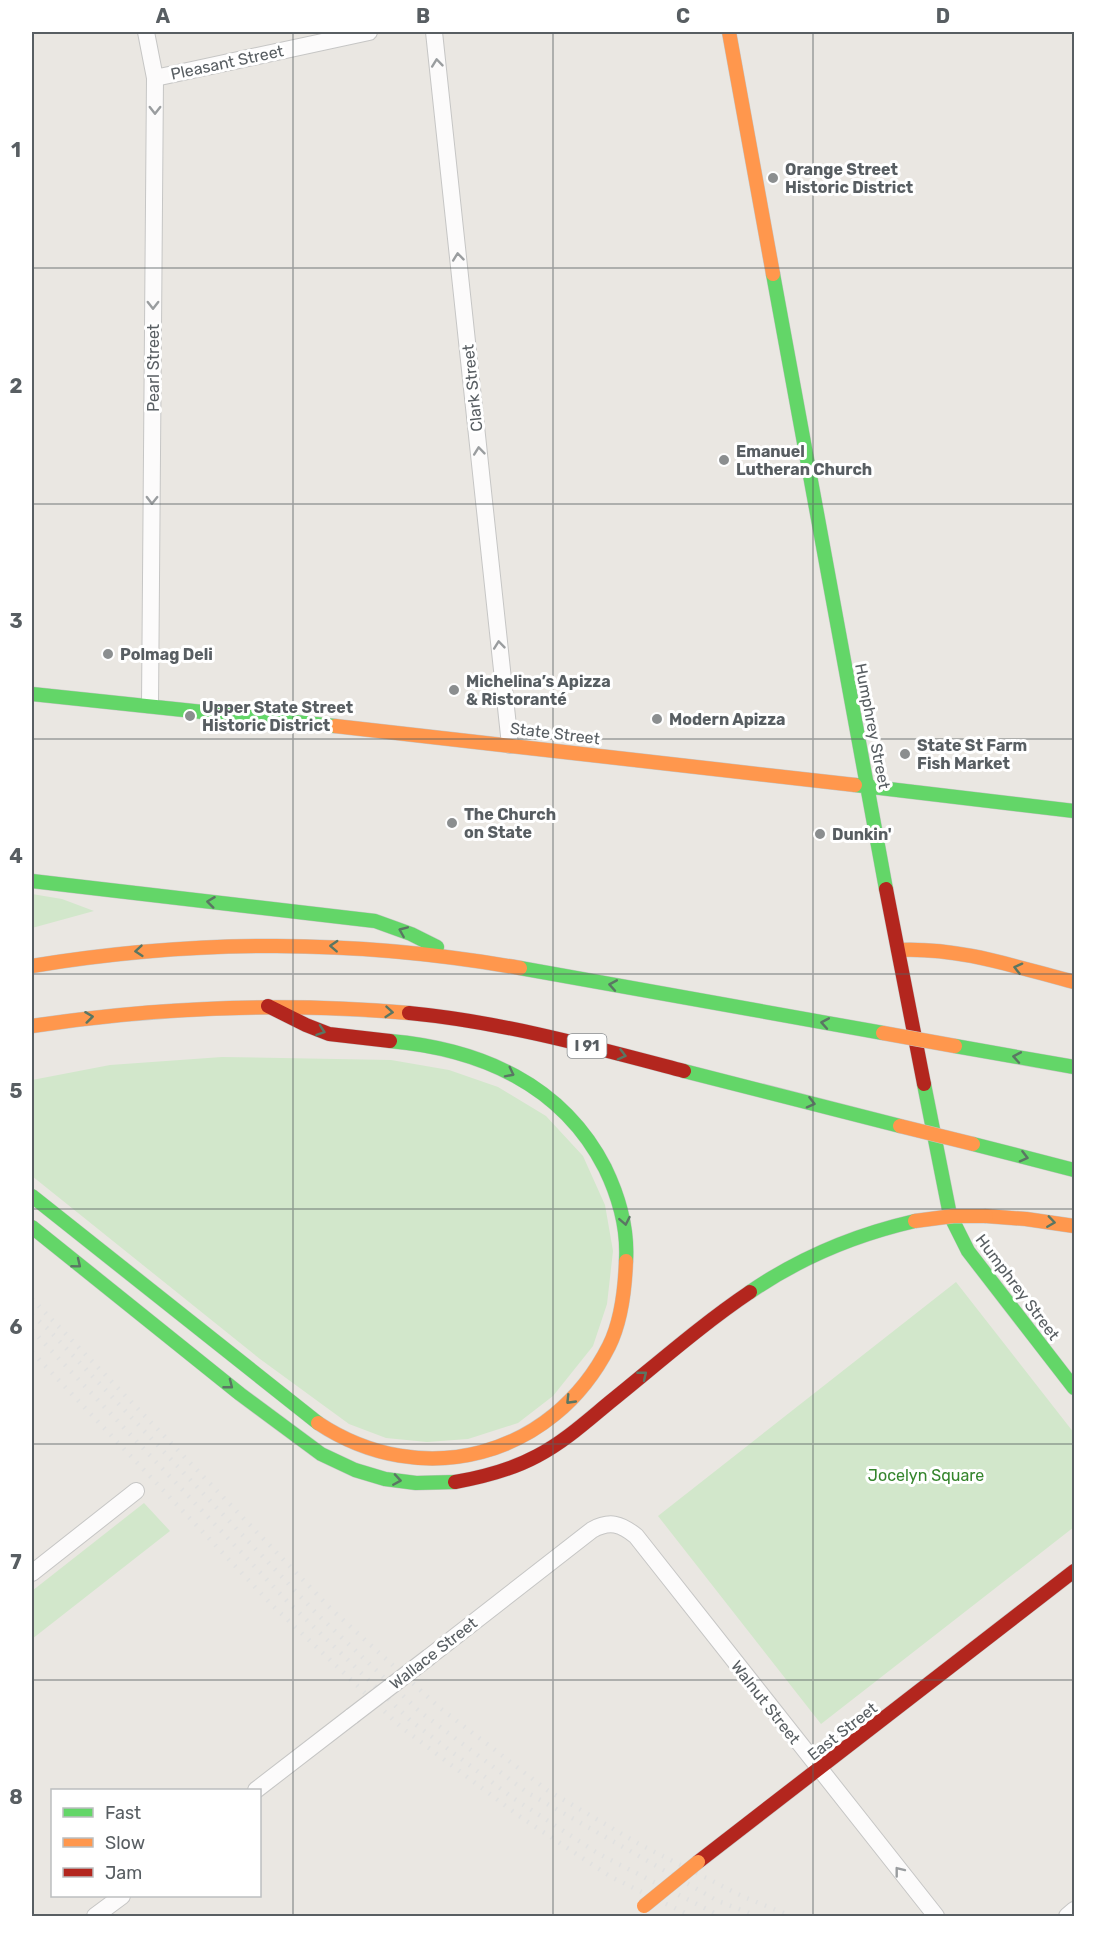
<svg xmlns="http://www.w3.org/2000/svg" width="1106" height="1948" font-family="Rubik,sans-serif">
<rect width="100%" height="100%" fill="#eae7e2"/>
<path fill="#d2e7cb" d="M32 894 62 899 94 911 32 928Z
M222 1057 391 1060 449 1070 498 1087 546 1116 583 1156 605 1205 613 1251 607 1304 593 1346 553 1396 518 1423 468 1439 427 1442 386 1438 349 1424 260 1359 32 1176V1080L110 1065Z
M956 1282 1074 1433V1527L821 1724 658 1516Z
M144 1503 170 1531 32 1639V1591Z"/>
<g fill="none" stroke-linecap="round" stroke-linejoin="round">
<g stroke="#c6c6c5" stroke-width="18">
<path id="street" d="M146 32 155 78 150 705
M434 32 510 745
M155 78 369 32
M32 1573 136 1491
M429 1657 592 1530C610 1520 621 1524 636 1536L936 1916
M256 1790 352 1716
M95 1916 122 1896
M1067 1916 1074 1910"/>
</g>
<g stroke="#c6c6c5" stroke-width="15">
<path id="fast" d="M773 274 886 889
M32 694 335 726
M855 785 1074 811
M32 881 375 921 411 934 437 947
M520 968 883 1033
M390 1041C480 1049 562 1084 605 1168 619 1197 628 1229 626 1261
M955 1046 1074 1067
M684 1071 900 1126
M924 1084 950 1215 968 1251 1074 1388
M973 1144 1074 1170
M32 1196 318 1423
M32 1227 240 1394 321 1454 355 1470 385 1479 416 1483 455 1482
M750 1292C801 1257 854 1235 915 1221"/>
</g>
<g stroke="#c6c6c5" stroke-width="15">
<path id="slow" d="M729 32 773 274
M335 726 855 785
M898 950C959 947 1016 967 1074 982
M32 966C197 939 355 939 520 968
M32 1026C158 1007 282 1002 409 1013
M986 1216 1026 1219 1074 1226
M318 1423C422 1492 553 1457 609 1346 622 1320 625 1289 626 1261"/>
</g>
<g stroke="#c6c6c5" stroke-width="15">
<path id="jam" d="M886 889 924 1084
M268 1006 306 1025 329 1034 390 1041
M409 1013C503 1022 593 1047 684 1071
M455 1482C483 1477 511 1470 537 1456 564 1442 587 1421 610 1402 656 1365 701 1325 750 1292
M698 1862 1074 1571"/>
</g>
<use href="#street" stroke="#fcfbfb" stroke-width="16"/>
<use href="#fast" stroke="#63d668" stroke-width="14"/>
<use href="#slow" stroke="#ff974d" stroke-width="14"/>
<use href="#jam" stroke="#b3261e" stroke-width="14"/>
<path stroke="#e1e1e0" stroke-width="4.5" stroke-dasharray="1.5 8" stroke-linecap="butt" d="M32 1299 332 1610 440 1708 547 1790 639 1844 744 1897 791 1916
M32 1315 47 1328 317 1614 419 1711 528 1793 718 1901 757 1916
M32 1330 287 1601 411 1721 513 1798 599 1854 720 1916
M32 1352 273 1606 401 1727 519 1816 611 1877 691 1916"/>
<g stroke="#c6c6c5" stroke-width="18" stroke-linecap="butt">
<path id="street-bridge" d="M352 1716 429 1657"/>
</g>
<g stroke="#c6c6c5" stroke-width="15" stroke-linecap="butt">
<path id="slow-bridge" d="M883 1033 955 1046
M900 1126 973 1144
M915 1221 953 1216H986
M644 1906 698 1862"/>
</g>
<use href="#street-bridge" stroke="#fcfbfb" stroke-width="16"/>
<use href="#slow-bridge" stroke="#ff974d" stroke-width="14"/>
</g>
<defs><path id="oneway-chevron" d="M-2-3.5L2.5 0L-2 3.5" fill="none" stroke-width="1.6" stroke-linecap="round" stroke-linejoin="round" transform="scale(1.5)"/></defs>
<g stroke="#9a9d9f">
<use href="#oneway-chevron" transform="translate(437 63) rotate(-96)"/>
<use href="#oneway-chevron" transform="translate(155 110) rotate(90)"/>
<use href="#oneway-chevron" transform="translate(458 257) rotate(-96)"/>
<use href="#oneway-chevron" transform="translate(153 305) rotate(90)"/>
<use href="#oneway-chevron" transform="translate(479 451) rotate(-96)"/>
<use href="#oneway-chevron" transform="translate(152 500) rotate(91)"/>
<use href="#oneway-chevron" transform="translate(499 645) rotate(-96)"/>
<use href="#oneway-chevron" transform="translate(899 1871) rotate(-128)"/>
</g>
<g stroke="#5a7663">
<use href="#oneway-chevron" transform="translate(211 902) rotate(-173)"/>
<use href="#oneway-chevron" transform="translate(403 931) rotate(-157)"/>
<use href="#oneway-chevron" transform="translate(334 946) rotate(-177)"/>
<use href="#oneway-chevron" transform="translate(139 951) rotate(175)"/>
<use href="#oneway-chevron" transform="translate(1018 968) rotate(-166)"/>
<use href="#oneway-chevron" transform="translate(613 985) rotate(-170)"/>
<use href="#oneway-chevron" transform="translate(389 1012) rotate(5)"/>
<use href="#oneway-chevron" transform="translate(89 1017) rotate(-7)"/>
<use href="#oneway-chevron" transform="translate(825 1023) rotate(-170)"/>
<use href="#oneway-chevron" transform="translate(321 1031) rotate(19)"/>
<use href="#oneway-chevron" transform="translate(622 1055) rotate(14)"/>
<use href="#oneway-chevron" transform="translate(1017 1057) rotate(-170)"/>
<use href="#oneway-chevron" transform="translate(510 1073) rotate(27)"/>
<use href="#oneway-chevron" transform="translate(811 1103) rotate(14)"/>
<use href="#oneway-chevron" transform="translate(1024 1157) rotate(14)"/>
<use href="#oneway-chevron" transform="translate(625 1221) rotate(79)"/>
<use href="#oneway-chevron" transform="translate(1051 1222) rotate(8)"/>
<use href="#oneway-chevron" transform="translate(77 1264) rotate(39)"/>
<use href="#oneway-chevron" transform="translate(643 1375) rotate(-39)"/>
<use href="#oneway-chevron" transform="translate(229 1385) rotate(38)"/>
<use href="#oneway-chevron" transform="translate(570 1400) rotate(134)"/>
<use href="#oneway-chevron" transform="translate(397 1480) rotate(9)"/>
</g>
<path fill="none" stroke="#585e62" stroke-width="1.5" stroke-opacity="0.55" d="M293 32V1916M553 32V1916M813 32V1916M32 268H1074M32 504H1074M32 739H1074M32 974H1074M32 1209H1074M32 1444H1074M32 1680H1074"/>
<g fill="#8b8e8f" stroke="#fff" stroke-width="2">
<circle cx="773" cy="178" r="6"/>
<circle cx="724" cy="460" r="6"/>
<circle cx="108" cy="654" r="6"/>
<circle cx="454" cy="690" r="6"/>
<circle cx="190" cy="716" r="6"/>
<circle cx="657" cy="719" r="6"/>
<circle cx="905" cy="754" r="6"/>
<circle cx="452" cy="823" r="6"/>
<circle cx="820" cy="834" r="6"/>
</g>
<g text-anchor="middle" stroke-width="6" stroke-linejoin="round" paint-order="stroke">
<rect fill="#fff" stroke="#8a8e91" stroke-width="1.5" x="567.5" y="1034" width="39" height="24" rx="4.5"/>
<g font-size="15" font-weight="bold" fill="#585e62">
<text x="587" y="1051">I 91</text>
</g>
<g font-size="16" fill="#585e62" stroke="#fff">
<text transform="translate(227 62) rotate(-12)" y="6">Pleasant Street</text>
<text transform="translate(153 368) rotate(-90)" y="6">Pearl Street</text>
<text transform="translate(472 388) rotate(-96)" y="6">Clark Street</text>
<text transform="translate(873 726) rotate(79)" y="6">Humphrey Street</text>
<text transform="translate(555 733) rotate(7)" y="6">State Street</text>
<text transform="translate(1018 1287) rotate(53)" y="6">Humphrey Street</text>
<text transform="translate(433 1653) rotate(-38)" y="6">Wallace Street</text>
<text transform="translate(766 1702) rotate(52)" y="6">Walnut Street</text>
<text transform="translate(842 1731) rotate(-38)" y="6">East Street</text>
</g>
<g font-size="16" font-weight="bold" fill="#585e62" stroke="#fff" text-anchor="start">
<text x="785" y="175">Orange Street<tspan x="785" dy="18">Historic District</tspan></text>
<text x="736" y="457">Emanuel<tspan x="736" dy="18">Lutheran Church</tspan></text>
<text x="120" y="660">Polmag Deli</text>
<text x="466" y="687">Michelina’s Apizza<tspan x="466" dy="18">&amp; Ristoranté</tspan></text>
<text x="202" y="713">Upper State Street<tspan x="202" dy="18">Historic District</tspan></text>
<text x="669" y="725">Modern Apizza</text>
<text x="917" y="751">State St Farm<tspan x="917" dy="18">Fish Market</tspan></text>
<text x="464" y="820">The Church<tspan x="464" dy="18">on State</tspan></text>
<text x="832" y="840">Dunkin'</text>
</g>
<g font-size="16" fill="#35852d" stroke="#fff">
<text x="926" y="1481">Jocelyn Square</text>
</g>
</g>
<rect width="1106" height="1948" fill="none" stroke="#ffffff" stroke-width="66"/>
<rect x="51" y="1789" width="210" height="108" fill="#ffffff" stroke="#bcbfc0" stroke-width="1.5"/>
<rect x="63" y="1808" width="30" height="9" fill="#63d668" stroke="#bcbfc0" stroke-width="1.5"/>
<text x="105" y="1819" font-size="18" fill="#585e62">Fast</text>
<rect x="63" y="1838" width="30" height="9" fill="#ff974d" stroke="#bcbfc0" stroke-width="1.5"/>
<text x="105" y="1849" font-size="18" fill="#585e62">Slow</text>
<rect x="63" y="1868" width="30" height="9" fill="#b3261e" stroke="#bcbfc0" stroke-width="1.5"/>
<text x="105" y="1879" font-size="18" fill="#585e62">Jam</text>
<rect x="33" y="33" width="1040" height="1882" fill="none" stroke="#585e62" stroke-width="2"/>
<g font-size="20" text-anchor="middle" font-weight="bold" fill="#585e62">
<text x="163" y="23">A</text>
<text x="423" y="23">B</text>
<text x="683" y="23">C</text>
<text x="943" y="23">D</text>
<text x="16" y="157">1</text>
<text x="16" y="393">2</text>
<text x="16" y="628">3</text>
<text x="16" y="863">4</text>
<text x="16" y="1098">5</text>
<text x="16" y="1334">6</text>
<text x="16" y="1569">7</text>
<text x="16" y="1804">8</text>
</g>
</svg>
